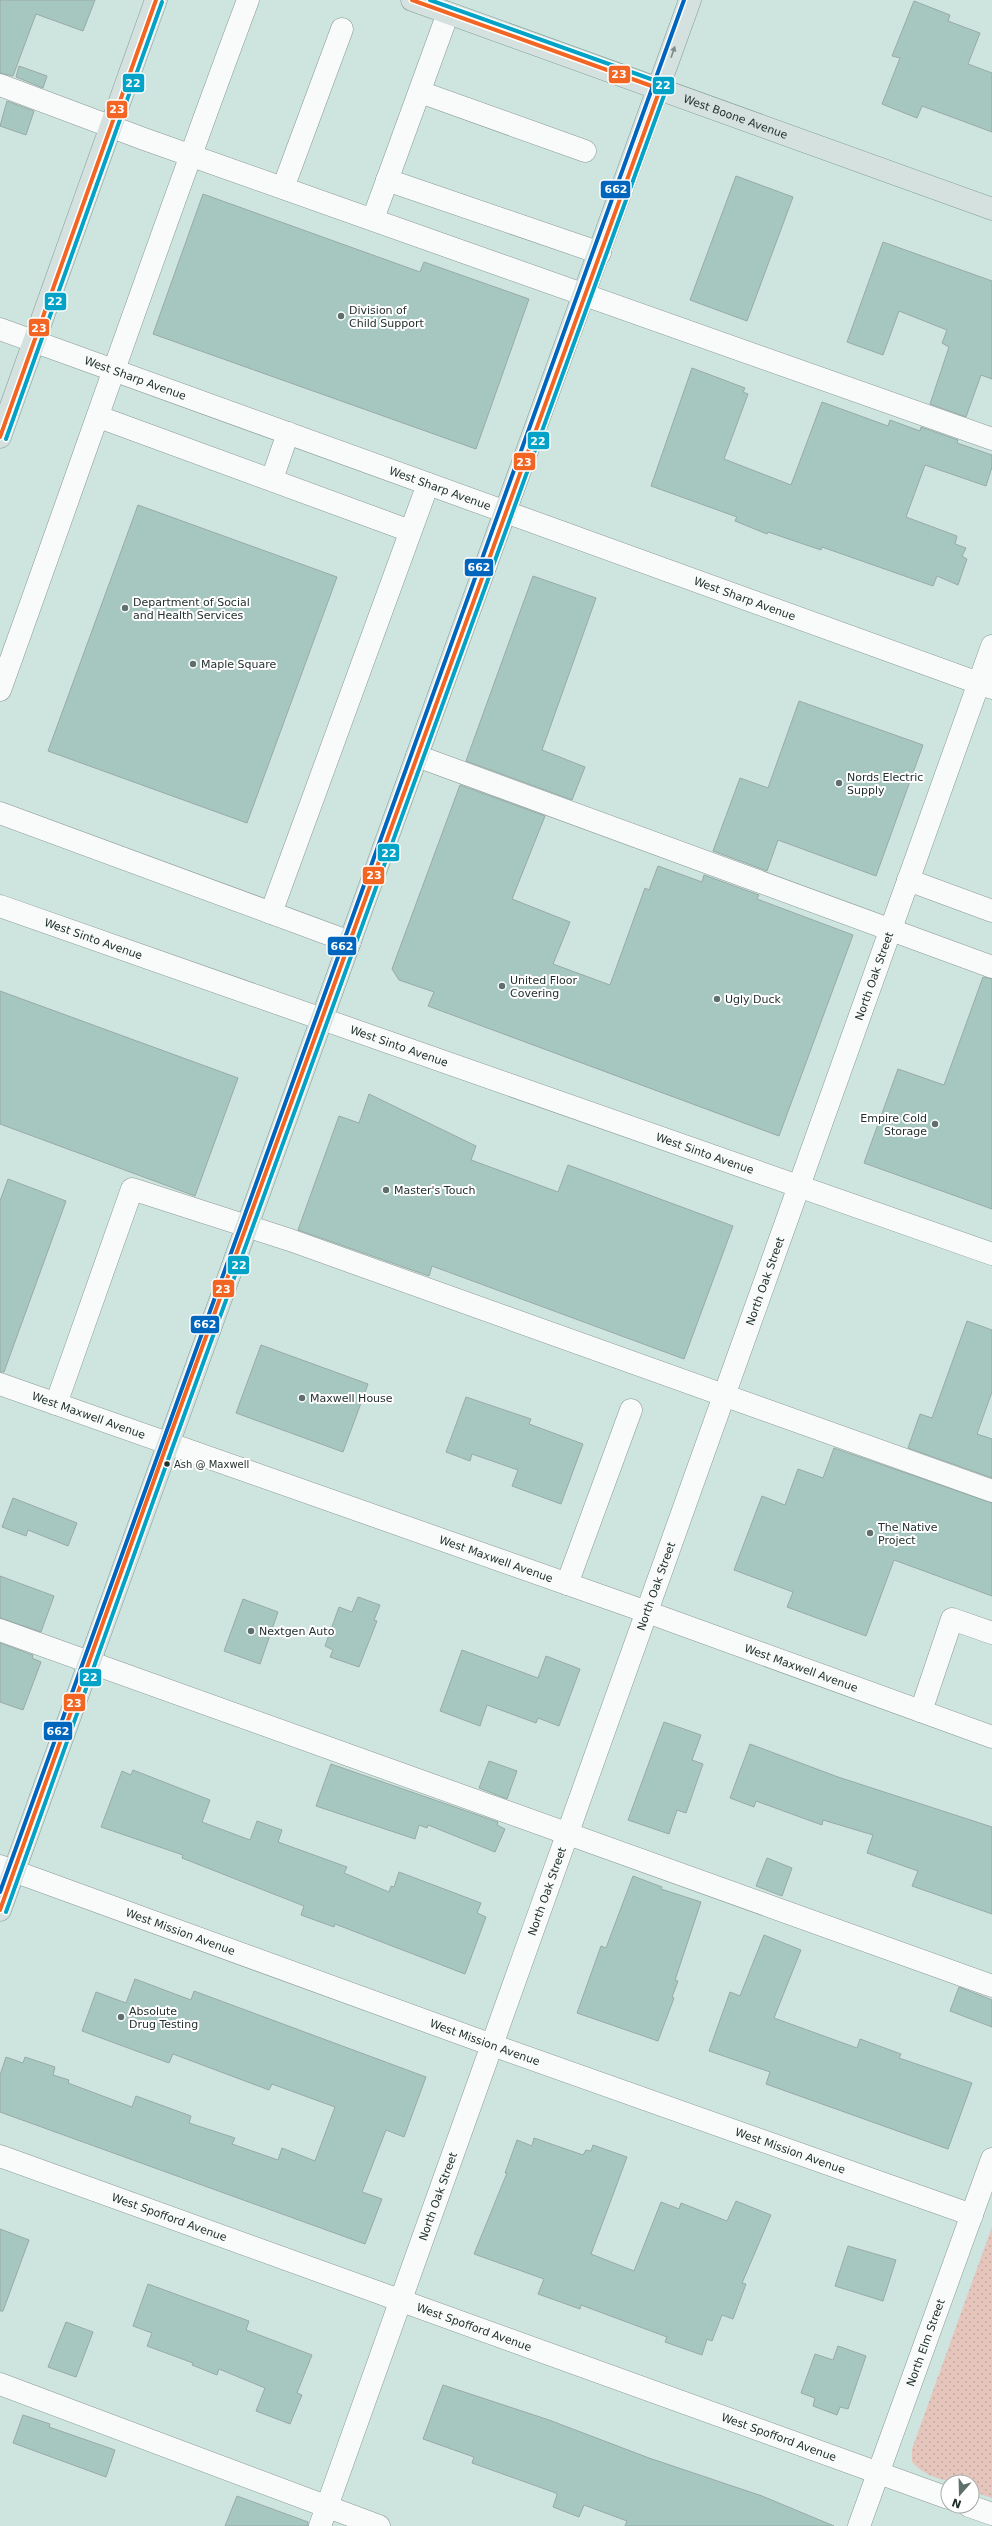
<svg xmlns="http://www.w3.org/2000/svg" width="992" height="2526" font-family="'DejaVu Sans',sans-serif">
<defs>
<pattern id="park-dots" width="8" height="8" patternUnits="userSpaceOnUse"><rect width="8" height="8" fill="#e5c5bc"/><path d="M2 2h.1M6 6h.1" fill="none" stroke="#c4aaa2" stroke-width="1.8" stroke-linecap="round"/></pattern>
</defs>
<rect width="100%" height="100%" fill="#cee4de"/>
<path fill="url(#park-dots)" d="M992 2227V2498L972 2491V2482C948 2482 929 2480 912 2462V2449Z"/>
<path fill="#a6c7c0" stroke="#99aaa5" d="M0 0H95L83 31 36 14 13 76 0 73Z
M914 1 950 15 948 21 980 33 968 64 992 73V132L922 106 917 118 882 104 900 58 892 56Z
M19 66 47 76 43 88 16 77Z
M7 101 34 111 26 135 0 126Z
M736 176 793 197 747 321 690 300Z
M203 194 420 272 424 262 529 299 476 449 153 334Z
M883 242 992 281V379L981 375 966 417 930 404 949 347 942 343 947 330 899 311 883 355 847 342Z
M692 368 745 388 743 392 748 394 724 459 791 485 822 402 888 426 890 420 920 431 921 427 958 440 957 443 992 455V467L986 486 925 465 906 517 957 536 955 544 966 548 962 556 967 559 958 585 937 576 933 586 822 547 821 550 768 532 767 534 735 521 737 517 651 486Z
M138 505 337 577 247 823 48 751Z
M533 576 596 598 542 750 585 767 572 800 466 761Z
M799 701 923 745 876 876 778 840 767 871 713 851 740 778 768 788Z
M460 785 545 816 512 899 570 922 553 964 610 985 645 888 649 890 658 866 702 882 704 875 759 895 757 899 853 935 779 1136 428 1006 434 992 399 980 392 969Z
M983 977 992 979V1209L864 1163 898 1069 944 1085Z
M0 991 238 1078 195 1196 0 1124Z
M369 1094 476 1146 471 1160 558 1192 568 1165 733 1226 684 1359 432 1266 429 1276 298 1230 339 1116 359 1123Z
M8 1179 66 1201 4 1372H0V1201Z
M967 1321 992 1330V1392L977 1434 992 1439V1478L908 1448 920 1414 932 1418Z
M261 1345 368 1384 343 1452 236 1413Z
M466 1397 531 1419 529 1424 583 1444 561 1504 512 1486 518 1470 472 1454 470 1461 446 1452Z
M834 1448 992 1503V1596L894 1560 866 1636 787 1607 793 1592 734 1570 762 1496 785 1505 798 1469 823 1478Z
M13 1498 77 1523 68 1546 28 1530 26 1536 2 1527Z
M0 1576 54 1596 41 1632 0 1618Z
M358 1597 380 1605 374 1620 377 1621 359 1667 330 1657 333 1650 325 1646 339 1607 352 1612Z
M243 1599 278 1612 260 1664 224 1651Z
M0 1643 33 1655 32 1658 41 1662 23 1710 0 1702Z
M462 1650 538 1678 546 1656 580 1669 559 1726 538 1718 536 1723 487 1705 480 1726 440 1711Z
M664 1722 701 1735 692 1760 703 1764 686 1813 677 1810 669 1834 628 1820Z
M750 1744 838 1777 992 1827V1914L912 1886 918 1871 867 1853 873 1835 823 1820 822 1825 756 1801 754 1807 730 1798Z
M489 1761 517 1771 507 1799 479 1788Z
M331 1764 498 1822 497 1825 505 1829 495 1852 428 1825 427 1828 419 1825 415 1839 316 1806Z
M133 1770 210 1800 202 1822 250 1840 257 1821 282 1830 278 1842 347 1867 344 1873 389 1892 391 1886 394 1887 399 1872 481 1903 477 1913 486 1917 465 1974 335 1924 334 1927 301 1915 304 1906 182 1858 183 1855 101 1827 122 1771 131 1775Z
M767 1858 792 1868 782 1896 756 1886Z
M633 1876 662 1887 661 1889 701 1902 675 1980 678 1981 672 1997 674 1998 658 2041 577 2013 601 1946 606 1948Z
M764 1935 801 1950 774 2018 857 2048 860 2039 901 2054 899 2058 972 2083 948 2149 766 2084 770 2072 709 2051 730 1992 740 1996Z
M135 1979 191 2000 194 1991 426 2077 404 2137 386 2130 362 2192 382 2199 365 2244 0 2112V2075L6 2057 23 2063 25 2057 55 2067 53 2075 69 2080 68 2083 132 2107 136 2096 191 2116 189 2123 235 2138 232 2144 278 2160 282 2148 315 2161 335 2107 272 2084 269 2090 173 2054 169 2063 82 2031 96 1992 126 2003Z
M959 1987 992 2000V2027L950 2011Z
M534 2138 583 2155 586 2150 591 2151 593 2145 627 2157 591 2254 634 2271 661 2202 679 2209 681 2203 727 2221 736 2201 771 2215 742 2283 746 2284 733 2319 722 2315 712 2341 707 2339 702 2355 665 2342 667 2337 581 2305 580 2309 538 2294 544 2279 474 2254 507 2173H505L517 2140 532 2146Z
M0 2229 29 2240 3 2311H0Z
M848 2246 896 2260 883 2301 835 2286Z
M148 2284 249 2321 246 2330 312 2355 297 2393 302 2395 290 2424 256 2411 265 2388 219 2369 217 2375 192 2365 193 2363 147 2346 152 2333 133 2326Z
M66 2322 93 2332 76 2377 48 2367Z
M838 2346 866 2356 848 2409 840 2407 837 2415 813 2406 815 2398 801 2393 815 2354 833 2360Z
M443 2385 549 2420 649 2458 762 2496 834 2526H625L627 2521 584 2505 579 2517 553 2507 557 2495 556 2493 472 2463 474 2457 423 2439Z
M23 2415 50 2424 49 2427 115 2450 106 2477 13 2443Z
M237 2496 308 2522V2526H225Z"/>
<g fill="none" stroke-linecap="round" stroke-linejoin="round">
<g stroke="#899995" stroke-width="23">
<g id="minor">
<path d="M0 85 144 139 992 439"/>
<path d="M420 92 585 151"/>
<path d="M387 180 600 253"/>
<path d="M283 188 342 29"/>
<path d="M373 219 448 13"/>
<path id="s1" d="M0 329 992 688"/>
<path d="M99 417 410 531"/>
<path d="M272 479 288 433"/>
<path d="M0 690C83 460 162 229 248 0"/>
<path d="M417 756 992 967"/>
<path d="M0 813 350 942"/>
<path d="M908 880 992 911"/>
<path id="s2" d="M0 906 992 1254"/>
<path d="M271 913 428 484"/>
<path id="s3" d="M0 1384 647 1612 992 1737"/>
<path d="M56 1404 132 1189 290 1240 992 1491"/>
<path d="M567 1584 631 1410"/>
<path d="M0 1630 992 1986"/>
<path d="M921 1711 952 1619 992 1633"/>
<path id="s4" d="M0 1866 492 2045 972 2215"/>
<path id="s5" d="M0 2156 948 2498"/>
<path d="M0 2384 379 2526"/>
<path d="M969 2506 992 2514"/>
<path id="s6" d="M320 2526 992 646"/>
<path id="s7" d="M859 2526 992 2159"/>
</g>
</g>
<g stroke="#809e98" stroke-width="23">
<g id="major">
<path id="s8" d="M412 0 992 209"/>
<path d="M0 437 156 0"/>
<path d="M0 1910 690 0"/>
</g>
</g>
<use href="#minor" stroke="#f8fbfa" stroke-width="22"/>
<use href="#major" stroke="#d4e1df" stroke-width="22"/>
<g stroke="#fff" stroke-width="7">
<path id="bus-1" d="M0 437 156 0
M0 1910 167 1444 660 89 412 0"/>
</g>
<g stroke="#fff" stroke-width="7">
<path id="bus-2" d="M6 439 162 2
M6 1912 173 1446 666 90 662 83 430 0"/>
</g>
<g stroke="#fff" stroke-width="7">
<path id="bus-3" d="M0 1892 684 0"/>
</g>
<use href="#bus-1" stroke="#f26522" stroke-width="4"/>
<use href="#bus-2" stroke="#02a3c6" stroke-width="4"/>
<use href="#bus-3" stroke="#0065bd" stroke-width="4"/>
</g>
<defs><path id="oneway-solid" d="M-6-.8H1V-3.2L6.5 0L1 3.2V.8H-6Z"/></defs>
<use fill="#7c8986" href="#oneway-solid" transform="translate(673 52) rotate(-71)"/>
<g fill="#5f706c" stroke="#fff" stroke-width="1.5">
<circle cx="341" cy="316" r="4"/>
<circle cx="125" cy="608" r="4"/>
<circle cx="193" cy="664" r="4"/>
<circle cx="839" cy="783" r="4"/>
<circle cx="502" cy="986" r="4"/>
<circle cx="717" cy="999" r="4"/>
<circle cx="935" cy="1124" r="4"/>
<circle cx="386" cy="1190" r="4"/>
<circle cx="302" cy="1398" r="4"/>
<circle cx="870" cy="1533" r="4"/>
<circle cx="251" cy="1631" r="4"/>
<circle cx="121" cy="2017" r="4"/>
</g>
<circle fill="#23312e" stroke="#fff" stroke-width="1.5" cx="167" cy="1464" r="3.5"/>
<g text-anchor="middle" stroke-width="4" stroke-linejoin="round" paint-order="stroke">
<g font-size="10" fill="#23312e" stroke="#fff" text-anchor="start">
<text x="174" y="1468">Ash @ Maxwell</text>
</g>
<g font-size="11" fill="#23312e" stroke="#fff">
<text dy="4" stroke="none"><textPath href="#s8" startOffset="344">West Boone Avenue</textPath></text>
<text dy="4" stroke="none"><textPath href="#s1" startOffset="144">West Sharp Avenue</textPath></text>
<text dy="4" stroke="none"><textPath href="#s1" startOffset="468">West Sharp Avenue</textPath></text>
<text dy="4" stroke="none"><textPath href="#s1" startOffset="792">West Sharp Avenue</textPath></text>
<text dy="4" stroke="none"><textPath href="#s2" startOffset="99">West Sinto Avenue</textPath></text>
<text dy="4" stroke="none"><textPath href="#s6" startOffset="1646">North Oak Street</textPath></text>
<text dy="4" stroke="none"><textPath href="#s2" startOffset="423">West Sinto Avenue</textPath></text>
<text dy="4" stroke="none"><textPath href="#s2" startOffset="747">West Sinto Avenue</textPath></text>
<text dy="4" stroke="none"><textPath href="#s6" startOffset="1322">North Oak Street</textPath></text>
<text dy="4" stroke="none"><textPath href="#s3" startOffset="94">West Maxwell Avenue</textPath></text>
<text dy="4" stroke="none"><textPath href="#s3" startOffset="526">West Maxwell Avenue</textPath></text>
<text dy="4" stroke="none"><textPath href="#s6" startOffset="998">North Oak Street</textPath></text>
<text dy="4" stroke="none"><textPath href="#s3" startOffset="850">West Maxwell Avenue</textPath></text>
<text dy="4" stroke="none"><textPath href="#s6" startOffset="674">North Oak Street</textPath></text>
<text dy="4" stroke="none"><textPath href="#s4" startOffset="192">West Mission Avenue</textPath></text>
<text dy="4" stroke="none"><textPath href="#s4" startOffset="516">West Mission Avenue</textPath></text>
<text dy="4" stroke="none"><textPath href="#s4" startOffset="840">West Mission Avenue</textPath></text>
<text dy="4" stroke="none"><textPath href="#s6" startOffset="350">North Oak Street</textPath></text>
<text dy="4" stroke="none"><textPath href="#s5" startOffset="180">West Spofford Avenue</textPath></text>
<text dy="4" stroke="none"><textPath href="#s5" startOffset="504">West Spofford Avenue</textPath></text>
<text dy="4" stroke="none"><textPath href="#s7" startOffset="195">North Elm Street</textPath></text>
<text dy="4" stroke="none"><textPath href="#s5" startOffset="828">West Spofford Avenue</textPath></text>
</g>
<g font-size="11" fill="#23312e" stroke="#fff" text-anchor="start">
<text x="349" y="314">Division of<tspan x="349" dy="13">Child Support</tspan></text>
<text x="133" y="606">Department of Social<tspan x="133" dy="13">and Health Services</tspan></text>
<text x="201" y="668">Maple Square</text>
<text x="847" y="781">Nords Electric<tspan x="847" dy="13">Supply</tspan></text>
<text x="510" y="984">United Floor<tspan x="510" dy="13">Covering</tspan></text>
<text x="725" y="1003">Ugly Duck</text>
<text x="927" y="1122" text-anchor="end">Empire Cold<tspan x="927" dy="13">Storage</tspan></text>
<text x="394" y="1194">Master's Touch</text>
<text x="310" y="1402">Maxwell House</text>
<text x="878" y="1531">The Native<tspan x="878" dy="13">Project</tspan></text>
<text x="259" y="1635">Nextgen Auto</text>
<text x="129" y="2015">Absolute<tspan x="129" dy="13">Drug Testing</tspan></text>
</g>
</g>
<g stroke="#fff" stroke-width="1.5">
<rect x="608" y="65" width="23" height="19" rx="4" fill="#f26522"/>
<rect x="122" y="73" width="23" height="20" rx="4" fill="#02a3c6"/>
<rect x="652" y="76" width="23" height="19" rx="4" fill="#02a3c6"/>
<rect x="106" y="100" width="22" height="19" rx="4" fill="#f26522"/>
<rect x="600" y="180" width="31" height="19" rx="4" fill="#0065bd"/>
<rect x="44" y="292" width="23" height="19" rx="4" fill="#02a3c6"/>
<rect x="28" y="318" width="22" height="19" rx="4" fill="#f26522"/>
<rect x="527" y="431" width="23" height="19" rx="4" fill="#02a3c6"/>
<rect x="513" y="452" width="23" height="19" rx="4" fill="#f26522"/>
<rect x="464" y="558" width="30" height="19" rx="4" fill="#0065bd"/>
<rect x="377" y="843" width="23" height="19" rx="4" fill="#02a3c6"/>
<rect x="362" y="866" width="23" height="19" rx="4" fill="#f26522"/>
<rect x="327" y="936" width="30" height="20" rx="4" fill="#0065bd"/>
<rect x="227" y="1255" width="23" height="20" rx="4" fill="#02a3c6"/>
<rect x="212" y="1279" width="23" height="19" rx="4" fill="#f26522"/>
<rect x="190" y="1315" width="30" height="19" rx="4" fill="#0065bd"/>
<rect x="79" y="1668" width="23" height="19" rx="4" fill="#02a3c6"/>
<rect x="63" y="1693" width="23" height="19" rx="4" fill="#f26522"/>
<rect x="43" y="1721" width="30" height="20" rx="4" fill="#0065bd"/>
</g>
<g font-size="11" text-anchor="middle" font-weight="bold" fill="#fff">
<text x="619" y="78">23</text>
<text x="133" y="87">22</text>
<text x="663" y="89">22</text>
<text x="117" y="113">23</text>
<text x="616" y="193">662</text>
<text x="55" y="305">22</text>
<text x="39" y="332">23</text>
<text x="538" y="445">22</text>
<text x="524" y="466">23</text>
<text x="479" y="571">662</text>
<text x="389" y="857">22</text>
<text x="374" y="879">23</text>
<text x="342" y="950">662</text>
<text x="239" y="1269">22</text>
<text x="223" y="1293">23</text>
<text x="205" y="1328">662</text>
<text x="90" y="1681">22</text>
<text x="74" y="1707">23</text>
<text x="58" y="1735">662</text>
</g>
<g transform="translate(960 2494) rotate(200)"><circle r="19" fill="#ffffff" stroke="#a7adab"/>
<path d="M0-3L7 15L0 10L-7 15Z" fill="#5f706c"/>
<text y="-6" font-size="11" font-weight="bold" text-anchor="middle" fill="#23312e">N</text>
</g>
</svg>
